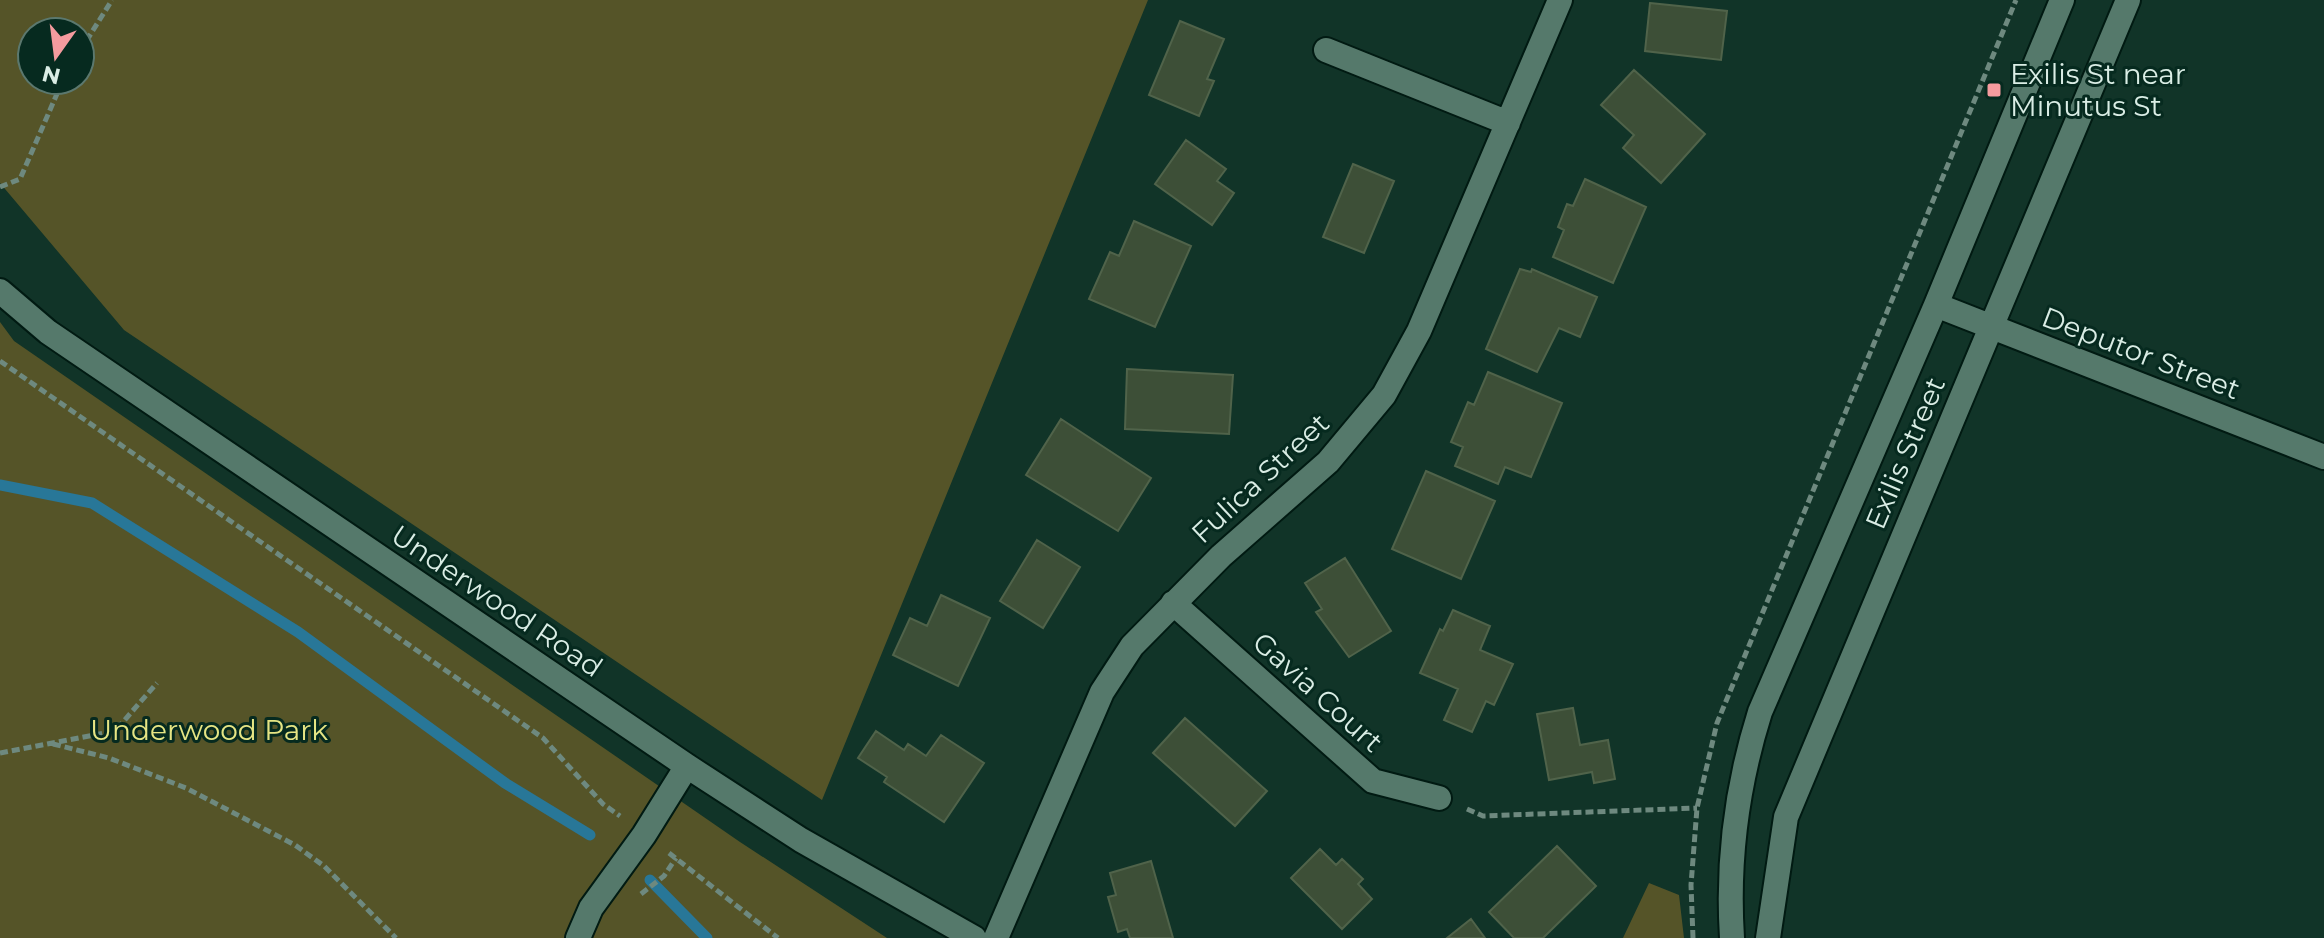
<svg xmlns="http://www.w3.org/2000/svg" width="2324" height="938" font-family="Montserrat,sans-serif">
<rect width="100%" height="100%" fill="#113428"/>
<path fill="#555428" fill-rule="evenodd" d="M0 0H1148L822 800 124 330 0 183ZM32 32H80V80H32Z
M0 322 14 341 740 842 887 938H0Z
M1649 883 1679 895 1684 938H1623Z"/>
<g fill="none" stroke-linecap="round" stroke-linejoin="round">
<path stroke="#287798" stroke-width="11" d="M0 485 92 503 298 632 505 783 590 835
M650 880 707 938"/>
</g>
<path fill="#3d4f37" stroke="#50634a" stroke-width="2" d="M1650 3 1727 11 1721 60 1645 51Z
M1180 21 1224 39 1207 79 1214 81 1199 116 1149 95Z
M1634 70 1705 134 1661 183 1623 148 1634 135 1601 105Z
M1186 140 1226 169 1217 181 1234 193 1212 225 1155 184Z
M1353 164 1394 181 1364 253 1323 237Z
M1585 179 1646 207 1613 283 1553 257 1564 230 1558 227 1567 204 1573 206Z
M1134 221 1191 246 1155 327 1089 299 1110 252 1119 256Z
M1520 269 1531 272 1532 269 1597 297 1580 337 1559 328 1537 372 1486 349Z
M1127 369 1233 375 1229 434 1125 429Z
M1488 372 1562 403 1531 477 1505 467 1498 484 1455 466 1463 447 1451 442 1468 402 1474 405Z
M1061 419 1151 478 1118 531 1026 475Z
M1426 471 1495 501 1461 579 1392 549Z
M1037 540 1080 567 1043 628 1000 601Z
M1345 558 1391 631 1349 657 1316 612 1322 609 1305 583Z
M941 595 990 618 958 686 893 655 910 618 927 626Z
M1453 610 1490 626 1480 650 1513 664 1494 705 1486 701 1472 732 1444 720 1458 689 1420 673 1440 629 1443 631Z
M1573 708 1580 745 1608 740 1615 779 1594 783 1592 772 1549 780 1537 714Z
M1185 718 1267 791 1235 826 1153 753Z
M876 731 904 750 908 744 926 756 941 735 984 763 944 822 884 782 887 777 858 758Z
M1557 846 1596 886 1543 938H1514L1489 912Z
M1320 849 1336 865 1342 859 1363 879 1358 884 1372 899 1342 929 1291 878Z
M1151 861 1173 938H1130L1127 929 1118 932 1108 897 1116 895 1110 873Z
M1471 919 1485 938H1447Z"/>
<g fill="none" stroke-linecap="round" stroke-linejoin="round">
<g stroke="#011a12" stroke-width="28">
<path id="minor" d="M1326 50 1508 123
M0 291 48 332 687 766 801 840 974 938
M1936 305 2324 457
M1173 603 1373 781 1439 798
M578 938 591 908 644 835 687 766
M996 938 1102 692 1132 646 1221 556 1328 462 1384 395 1419 331 1560 0
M1732 938C1727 861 1737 785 1760 712L1936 305 2062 0
M1768 938 1786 817 2128 0"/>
</g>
<path stroke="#6e897f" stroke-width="5" stroke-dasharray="8 4" stroke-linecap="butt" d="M80 51 112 0
M0 187 20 179 63 80
M0 361 543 738 603 804 620 816
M53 744 109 758 186 788 295 845 324 866 396 938
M0 753 115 731 157 683
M1467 809 1483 816 1697 808
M669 853 778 938
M641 894 664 876 676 858
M1693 938 1691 885 1697 808 1717 723 2016 0"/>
<use href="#minor" stroke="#55796b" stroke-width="24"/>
</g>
<rect fill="#f59b9e" stroke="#062a1f" stroke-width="3" x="1986" y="82" width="16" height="16" rx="4"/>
<g text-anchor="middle" stroke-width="6" stroke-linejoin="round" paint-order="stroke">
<g font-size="28" fill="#daede5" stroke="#062a1f" text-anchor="start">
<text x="2010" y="84">Exilis St near<tspan x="2010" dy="32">Minutus St</tspan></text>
</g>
<g font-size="28" fill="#daede5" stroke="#062a1f">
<text transform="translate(2141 353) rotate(21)" y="10">Deputor Street</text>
<text transform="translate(1905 453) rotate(-67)" y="10">Exilis Street</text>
<text transform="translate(1260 478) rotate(-43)" y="10">Fulica Street</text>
<text transform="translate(497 601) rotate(34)" y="10">Underwood Road</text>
<text transform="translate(1318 692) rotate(42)" y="10">Gavia Court</text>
</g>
<g font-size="28" fill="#e6e584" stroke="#062a1f">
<text x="209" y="740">Underwood Park</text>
</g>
</g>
<g transform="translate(56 56) rotate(194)"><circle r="38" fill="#062a1f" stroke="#5b786e" stroke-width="2"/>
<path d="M0-6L14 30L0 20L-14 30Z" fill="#f59b9e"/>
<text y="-12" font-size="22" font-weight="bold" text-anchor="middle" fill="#daede5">N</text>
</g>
</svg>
